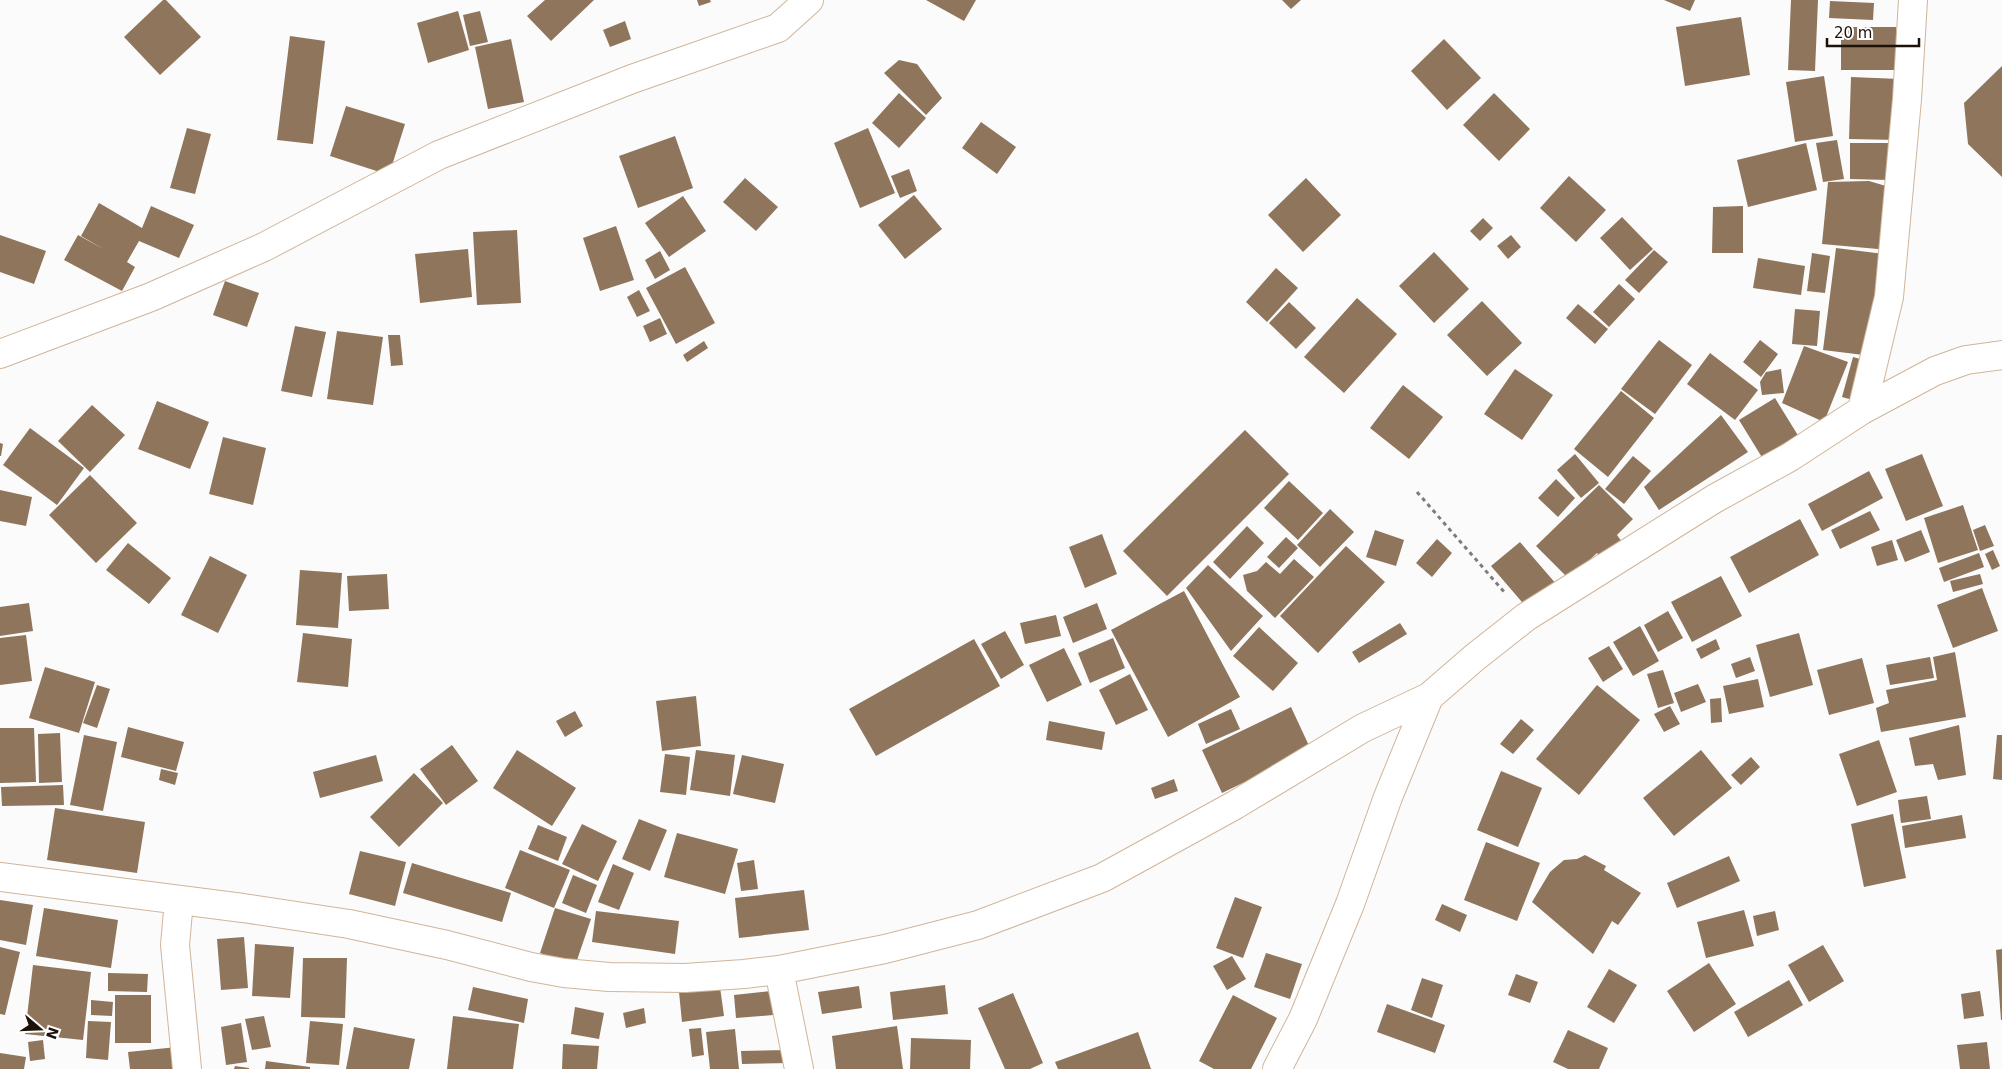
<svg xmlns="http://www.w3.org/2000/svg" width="2002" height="1069" font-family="'DejaVu Sans',sans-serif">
<rect width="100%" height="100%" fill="#fbfbfb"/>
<path fill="#8e755c" d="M163 0H166L201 37 160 75 124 37Z
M545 0H594L551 41 527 16Z
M697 0H710L711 2 699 6Z
M926 0H976L964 21Z
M1282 0H1301L1291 9Z
M1664 0H1695L1690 11Z
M1791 0H1818L1815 71 1788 70Z
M1830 1 1874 3 1873 20 1829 18Z
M458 11 469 50 428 63 417 23Z
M480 11 488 42 470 46 463 15Z
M1741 17 1750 75 1685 86 1676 27Z
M625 21 631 39 610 47 603 30Z
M1841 27H1896L1897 70H1841Z
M290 36 325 41 313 144 277 140Z
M511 39 524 102 488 109 475 47Z
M1444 39 1481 78 1447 110 1411 71Z
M899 60 917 64 942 98 926 115 884 73Z
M2002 66V177L1968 144 1964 103Z
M1824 76 1833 136 1795 142 1786 82Z
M1851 77 1900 79 1899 140 1849 139Z
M899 93 926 118 899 148 872 123Z
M1494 93 1530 129 1499 161 1463 125Z
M346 106 405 124 389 175 330 156Z
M981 122 1016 147 997 174 962 148Z
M187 128 211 134 195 194 170 188Z
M868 128 895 193 860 208 834 143Z
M675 136 693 188 638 208 619 156Z
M1837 140 1844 179 1823 182 1816 143Z
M1806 143 1817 190 1748 207 1737 160Z
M1850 143H1889L1888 180 1850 179Z
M909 169 917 191 900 198 891 176Z
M1569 176 1606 210 1576 242 1540 208Z
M745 178 778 207 756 231 723 202Z
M1306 178 1341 215 1303 252 1268 215Z
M1869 181 1896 189 1889 250 1822 244 1828 182Z
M914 195 942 229 905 259 878 225Z
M683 196 706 231 669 257 645 223Z
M99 203 142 228 151 206 194 225 179 258 139 241 127 262 135 267 122 291 64 260 78 235 105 250 81 236Z
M1743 206V253H1712L1713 207Z
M1622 217 1653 249 1630 270 1600 238Z
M1483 218 1493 228 1480 241 1470 231Z
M616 226 634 280 600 291 583 238Z
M517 230 521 303 477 305 473 232Z
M0 235 46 251 34 284 0 272Z
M1511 235 1521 247 1508 259 1497 246Z
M1836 248 1884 254 1872 356 1823 350Z
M468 249 472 297 420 303 415 254Z
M1654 250 1668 262 1639 293 1625 280Z
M660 251 670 270 655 279 645 260Z
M1434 252 1469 289 1434 323 1399 286Z
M1812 253 1830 256 1825 293 1807 291Z
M1758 258 1805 266 1801 295 1753 288Z
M685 267 715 323 676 344 646 288Z
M1276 268 1298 288 1267 322 1246 302Z
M225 281 259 293 247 327 213 315Z
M1619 284 1635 299 1609 327 1593 312Z
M639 290 650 311 637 317 627 297Z
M1357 298 1397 334 1344 393 1304 357Z
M1482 301 1522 343 1487 376 1447 335Z
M1289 302 1316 328 1296 349 1269 323Z
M1578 304 1608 329 1595 344 1566 318Z
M1795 309 1820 311 1817 346 1792 344Z
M660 318 667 334 650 342 643 326Z
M295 326 326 332 312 397 281 391Z
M337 331 383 337 373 405 327 399Z
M388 335H400L403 365 391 366Z
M1659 340 1692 365 1655 414 1621 389Z
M1760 340 1778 354 1761 377 1743 362Z
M704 341 708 348 687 362 683 355Z
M1804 346 1848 362 1824 422 1782 403Z
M1710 353 1758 390 1735 420 1687 384Z
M1853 357 1871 362 1860 402 1842 397Z
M1515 369 1553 395 1522 440 1484 414Z
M1781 369 1784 393 1762 395 1760 382 1766 372Z
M1403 385 1443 417 1409 459 1370 428Z
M1621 391 1654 418 1608 477 1574 449Z
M1775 398 1799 437 1763 459 1739 420Z
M157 401 209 422 190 469 138 449Z
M92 405 125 435 90 472 58 441Z
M1721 415 1748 452 1659 510 1644 487Z
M30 428 84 468 57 505 3 465Z
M1245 430 1289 474 1167 596 1123 551Z
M223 437 266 448 253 505 209 494Z
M0 443 3 444 1 456H0Z
M1575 454 1599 483 1581 498 1557 470Z
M1922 454 1943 506 1906 521 1885 469Z
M1633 456 1651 471 1624 504 1605 489Z
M1869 471 1883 498 1822 531 1808 504Z
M90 475 137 523 96 563 49 515Z
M1556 479 1575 498 1558 517 1538 498Z
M1289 481 1323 513 1298 540 1264 508Z
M1599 485 1633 519 1617 535 1622 542 1603 560 1597 553 1569 579 1536 546Z
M0 490 32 497 26 526 0 521Z
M1963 505 1978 550 1938 563 1924 518Z
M1330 509 1354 532 1320 567 1297 545Z
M1870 511 1880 530 1840 549 1831 530Z
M1800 519 1819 555 1749 593 1730 557Z
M1985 525 1994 546 1980 551 1973 530Z
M1247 526 1264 543 1230 579 1213 562Z
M1375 530 1404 540 1396 566 1366 557Z
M1921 530 1930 552 1905 562 1896 540Z
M1102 534 1117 574 1085 588 1069 547Z
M1286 537 1298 548 1279 568 1267 557Z
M1437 539 1452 553 1432 577 1416 563Z
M1892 540 1898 560 1877 566 1871 547Z
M1520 542 1557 585 1528 609 1491 566Z
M128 543 171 578 149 604 106 570Z
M1346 546 1385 582 1318 653 1280 616Z
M1993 550 2000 566 1992 570 1985 554Z
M1979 553 1984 567 1944 582 1939 568Z
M210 556 247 575 218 633 181 615Z
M1294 559 1314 577 1275 618 1247 591 1243 575 1257 571 1266 562 1280 574Z
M1208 565 1263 616 1231 651 1186 588Z
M300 570 342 573 338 628 296 625Z
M387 574 389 609 349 611 347 576Z
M1980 574 1983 584 1953 592 1950 581Z
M1721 576 1742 616 1692 642 1671 602Z
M1982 588 1998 631 1953 648 1937 605Z
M1184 591 1240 697 1168 737 1111 630Z
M29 603 33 631 0 636V607Z
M1097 603 1107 629 1073 643 1063 617Z
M1668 611 1683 638 1658 652 1644 625Z
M1056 615 1061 636 1025 644 1020 623Z
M1400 623 1407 634 1359 663 1352 652Z
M1640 626 1659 661 1633 676 1613 642Z
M1259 627 1298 663 1273 691 1233 656Z
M1005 631 1024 665 1001 679 981 644Z
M303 633 352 639 348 687 297 682Z
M1799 633 1813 685 1770 697 1756 645Z
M26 635 32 681 0 685V638Z
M1113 638 1125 668 1090 683 1078 653Z
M974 639 1000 686 876 756 849 709Z
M1716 639 1720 649 1701 659 1696 649Z
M1609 646 1623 669 1603 682 1588 658Z
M1064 648 1082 685 1047 702 1029 665Z
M1955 652 1966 717 1881 732 1876 708 1889 703 1886 690 1937 680 1933 657Z
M1750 657 1755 671 1736 678 1731 664Z
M1930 657 1934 678 1890 685 1886 665Z
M1862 658 1874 703 1829 715 1817 670Z
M45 667 95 682 79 733 29 718Z
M1663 670 1674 703 1658 708 1647 674Z
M1130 674 1148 710 1116 725 1099 690Z
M1758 679 1764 707 1729 714 1723 686Z
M1698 684 1706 702 1681 712 1674 693Z
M97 685 110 689 97 728 83 723Z
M1597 685 1640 720 1579 795 1536 759Z
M696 696 701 746 662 751 656 701Z
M1721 698 1722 722 1711 723 1710 699Z
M1670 706 1680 724 1664 732 1654 714Z
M1291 707 1311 750 1222 793 1202 750Z
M1231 709 1240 729 1206 744 1198 724Z
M575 711 583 726 565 737 556 721Z
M1521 719 1534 730 1513 754 1500 744Z
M1049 721 1105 732 1102 750 1046 740Z
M1959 725 1966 775 1938 780 1933 764 1915 766 1909 738Z
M128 727 184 742 176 771 121 757Z
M0 728H34L36 782 0 783Z
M60 733 62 782 39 783 38 734Z
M84 735 117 742 103 811 70 805Z
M1997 735H2002V780L1993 779Z
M1879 740 1897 792 1857 806 1839 754Z
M452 745 478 781 446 805 420 769Z
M517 750 576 788 552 826 493 788Z
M696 750 735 755 730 796 690 790Z
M1701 750 1732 788 1674 836 1643 798Z
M665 754 690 757 686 795 660 792Z
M376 755 383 781 320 798 313 772Z
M742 755 784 764 775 803 733 794Z
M1751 757 1760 767 1741 785 1731 775Z
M161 769 178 773 175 785 159 780Z
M1501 771 1542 788 1518 847 1477 830Z
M414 773 443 803 399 847 370 817Z
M1174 779 1178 791 1155 799 1151 788Z
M63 785 64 805 2 806 1 787Z
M1927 796 1931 819 1901 823 1898 800Z
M55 808 145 822 137 873 47 860Z
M1893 814 1906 878 1864 887 1851 824Z
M1962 815 1966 838 1905 848 1902 826Z
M639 819 667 830 650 871 622 859Z
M582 824 617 841 598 881 562 864Z
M538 825 567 837 558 861 528 849Z
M677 833 738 849 725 894 664 877Z
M1486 842 1540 863 1517 921 1464 900Z
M520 850 570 870 554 908 505 888Z
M360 851 406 862 395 906 349 894Z
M1585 855 1606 866 1604 870 1641 893 1618 925 1612 921 1593 954 1532 902 1550 872 1564 860 1577 859Z
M1729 856 1740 881 1677 908 1667 883Z
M754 860 758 889 741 891 737 863Z
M412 863 511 893 502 922 403 893Z
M613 864 634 873 619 910 598 902Z
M573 875 597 885 586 913 562 903Z
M804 890 809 930 739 938 735 898Z
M1235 897 1262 907 1243 958 1216 948Z
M0 900 33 905 26 945 0 940Z
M1442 904 1467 915 1460 932 1435 920Z
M44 908 118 920 111 968 36 956Z
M555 908 591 919 575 966 540 953Z
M1744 910 1754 946 1706 958 1697 922Z
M596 911 679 921 675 954 592 942Z
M1775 911 1779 930 1757 936 1753 916Z
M244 937 248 988 221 990 217 939Z
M255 944 294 947 290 998 252 996Z
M1823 945 1844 981 1809 1002 1788 965Z
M0 947 20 952 5 1015 0 1014Z
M2002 949V1020H2001L1996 950Z
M1266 953 1302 964 1290 999 1254 987Z
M1232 956 1246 979 1227 990 1213 966Z
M303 958H347L345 1018 301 1017Z
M1709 963 1736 1004 1694 1032 1667 991Z
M33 965 91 972 83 1040 25 1034Z
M1609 969 1637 985 1614 1023 1587 1007Z
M108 973 148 974 147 992 108 991Z
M1516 974 1538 982 1530 1003 1508 995Z
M1422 978 1443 985 1432 1018 1411 1010Z
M1789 980 1803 1005 1748 1037 1734 1012Z
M945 985 948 1014 893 1020 890 992Z
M859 986 862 1008 822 1014 818 992Z
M473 987 528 999 524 1023 468 1010Z
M720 987 724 1016 682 1022 679 992Z
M771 991 773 1015 736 1018 734 995Z
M1980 991 1984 1016 1964 1019 1961 994Z
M1013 993 1043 1063 1030 1069H1005L978 1008Z
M115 995H151V1043H115Z
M1233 995 1277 1018 1251 1069H1214L1199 1061Z
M91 1000 113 1002 112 1016 91 1015Z
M1387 1004 1445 1025 1435 1053 1377 1032Z
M575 1007 604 1013 599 1039 571 1034Z
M644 1008 646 1023 626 1028 623 1013Z
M264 1016 271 1047 252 1050 245 1019Z
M453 1016 519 1024 513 1069H447Z
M88 1021 111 1022 108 1060 86 1058Z
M310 1021 343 1024 339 1065 306 1063Z
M241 1023 247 1062 226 1065 221 1027Z
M897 1026 903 1069H836L832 1036Z
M354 1027 415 1039 409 1069H346Z
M701 1028 704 1055 692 1057 689 1029Z
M735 1029 739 1069H710L706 1032Z
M1568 1030 1608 1048 1599 1069H1568L1553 1062Z
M1138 1032 1151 1069H1058L1055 1062Z
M911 1038 971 1040 970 1069H910Z
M43 1040 45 1059 30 1061 28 1042Z
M1987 1042 1990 1069H1960L1957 1045Z
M563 1044 599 1046 597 1069H562Z
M177 1047 179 1069H130L128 1052Z
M790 1050V1063L742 1064 741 1051Z
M0 1053 26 1057 24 1069H0Z
M266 1061 310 1067V1069H265Z
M235 1066 249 1068V1069H234Z"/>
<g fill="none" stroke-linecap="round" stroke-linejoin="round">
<g stroke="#d0b59a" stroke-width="30">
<path id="minor" d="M0 354 151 297 264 247 439 155 632 79 778 28 809 0
M1862 410 1889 297 1907 99 1913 0
M0 877 243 908 349 924 447 945 531 967 564 973 609 977 685 978 744 974 779 970 885 949 978 925 1102 878 1235 805 1363 728 1429 697
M179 900 175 945 187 1069
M779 970 799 1069
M1277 1069 1303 1019 1350 904 1388 797 1429 697 1474 658 1526 617 1714 499 1790 457 1862 410 1935 371 1966 360 2002 355"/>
</g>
<path stroke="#817c77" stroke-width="3" stroke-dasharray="4 4" stroke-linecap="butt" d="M1417 492 1506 594"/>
<use href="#minor" stroke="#fff" stroke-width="28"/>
</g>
<g transform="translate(40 1029) rotate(109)" stroke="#ffffff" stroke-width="4" paint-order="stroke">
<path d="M0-4L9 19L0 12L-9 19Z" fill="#1c1209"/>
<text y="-8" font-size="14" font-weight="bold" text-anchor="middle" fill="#1c1209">N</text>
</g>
<path d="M1827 38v8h92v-8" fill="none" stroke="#1c1209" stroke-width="2.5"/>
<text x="1834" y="38" font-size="15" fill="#1c1209" stroke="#ffffff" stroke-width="4" paint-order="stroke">20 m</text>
</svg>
